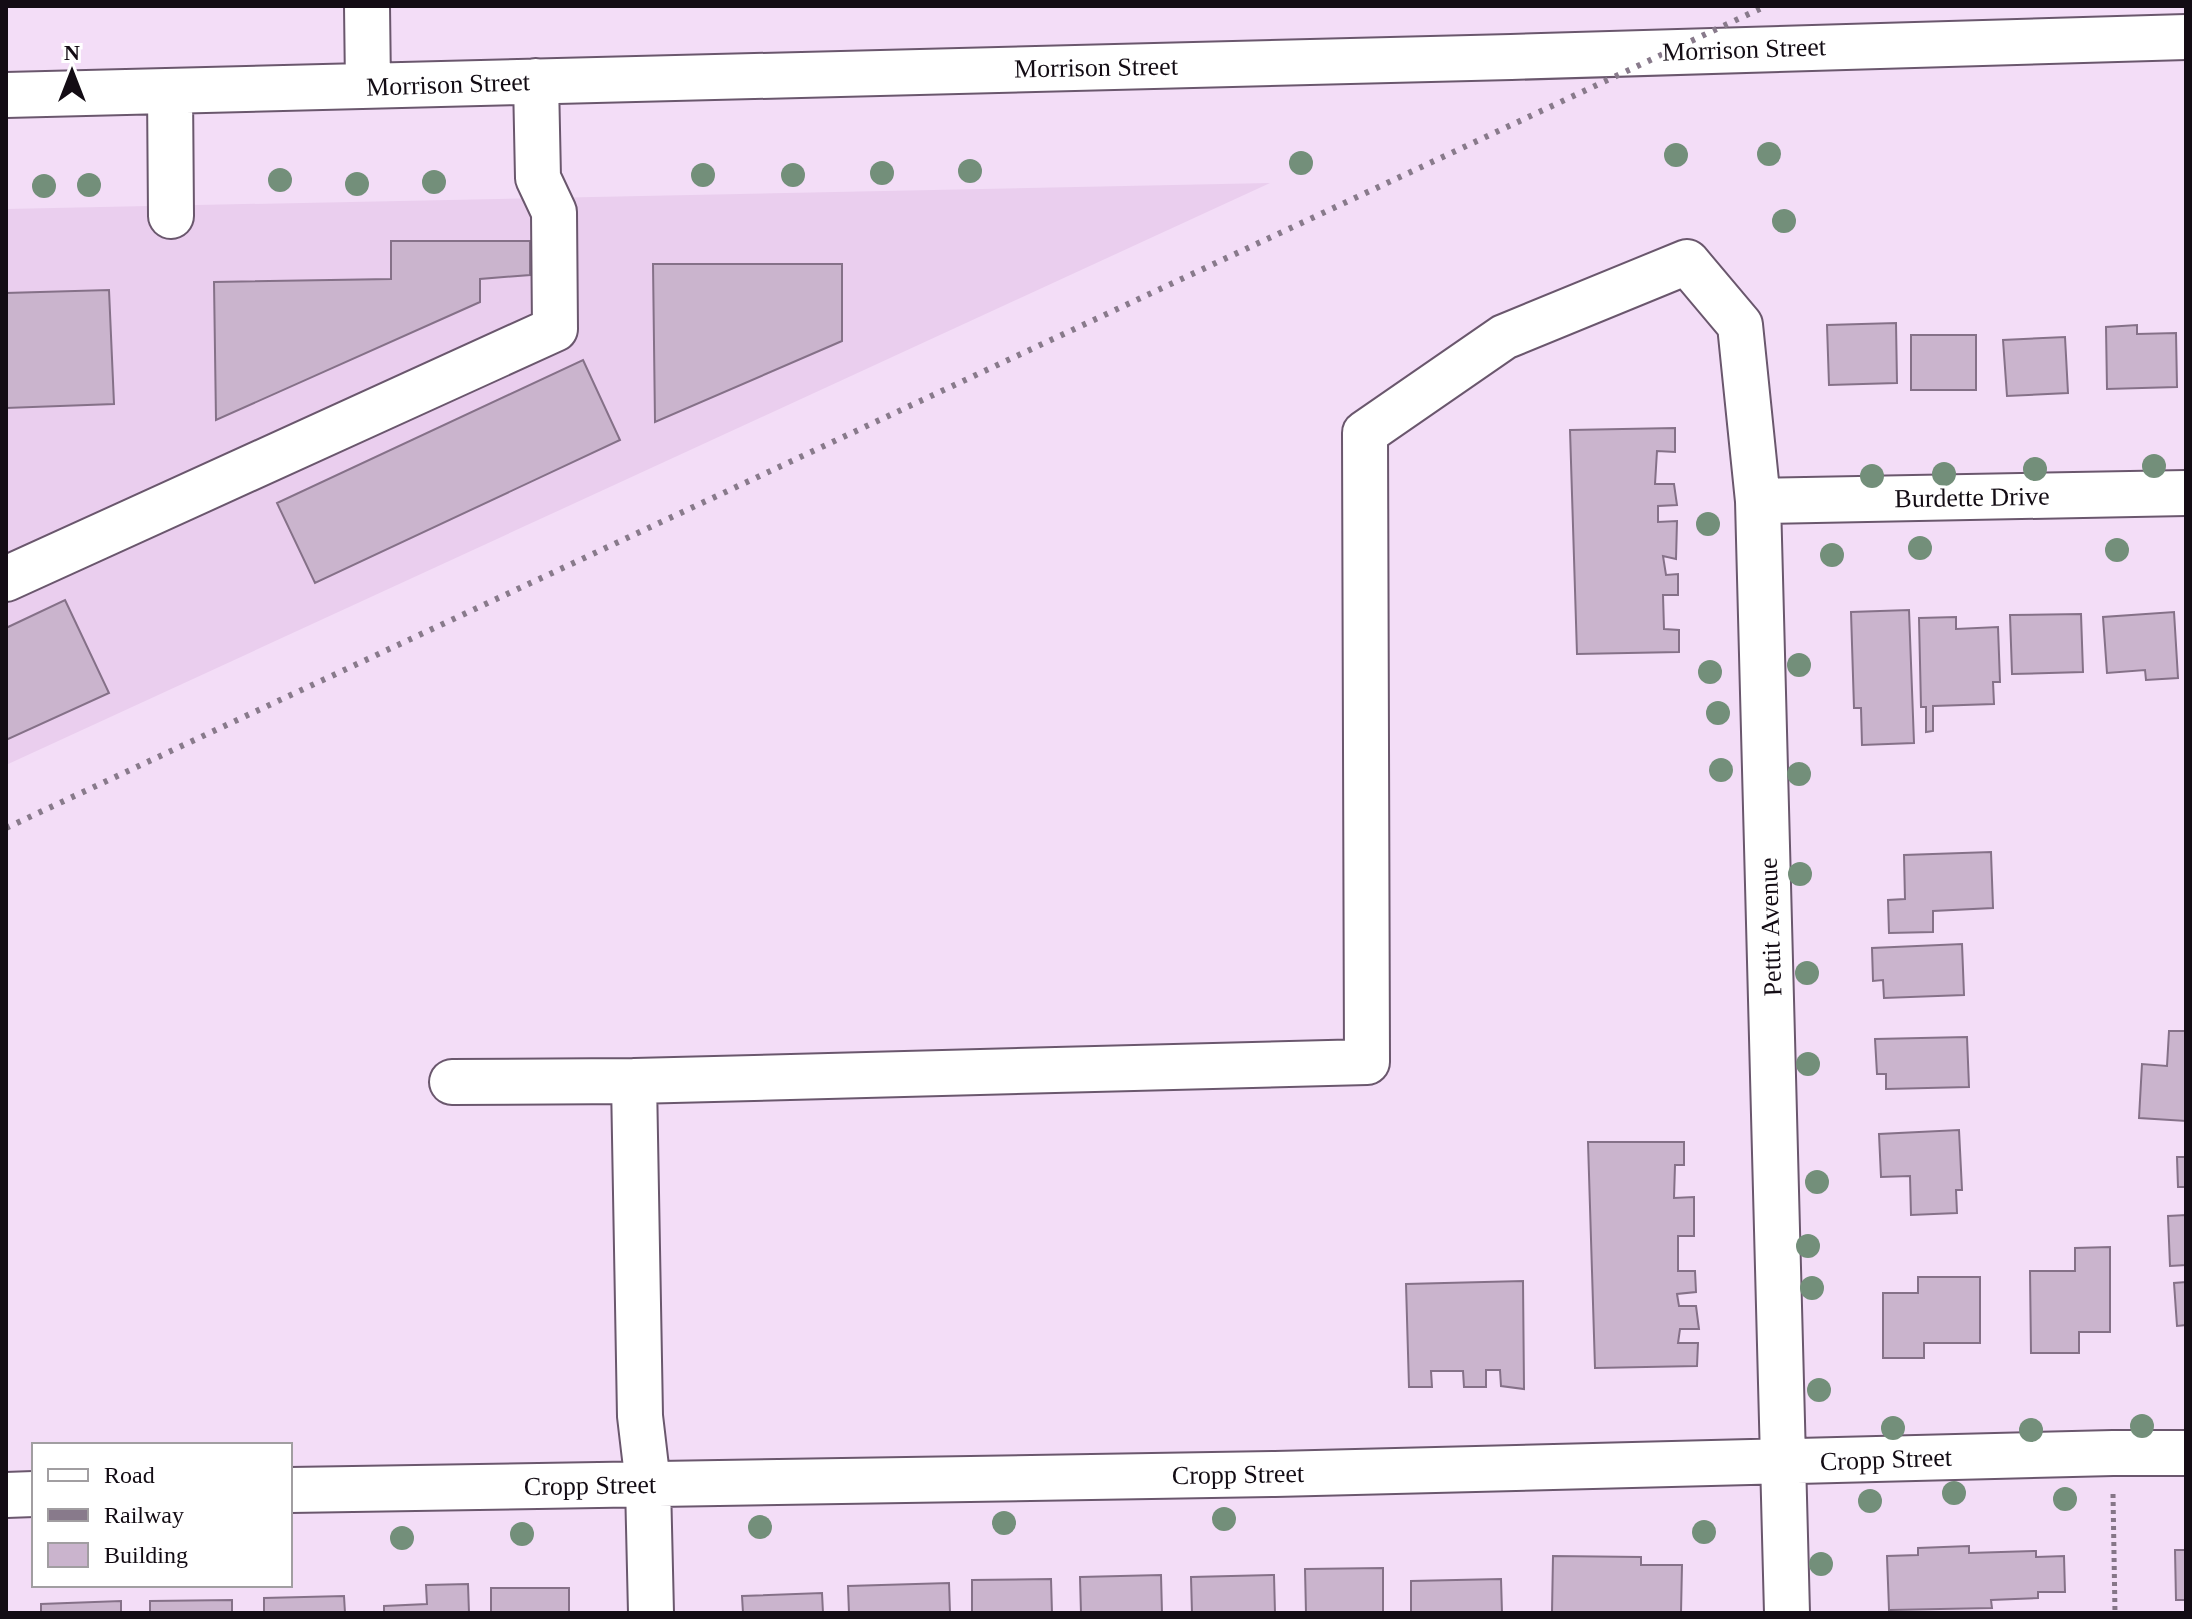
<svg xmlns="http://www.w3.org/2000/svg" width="2192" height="1619" font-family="'Times New Roman',serif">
<rect width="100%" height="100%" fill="#f3ddf7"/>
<path fill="#eaceee" d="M1270 183 6 765V209Z"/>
<path fill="#cab4cd" stroke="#857188" stroke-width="2" d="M391 241H530V275L480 279V302L216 420 214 282 391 279Z
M653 264H842V341L655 422Z
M109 290 114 404 6 408V293Z
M1896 323 1897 383 1829 385 1827 325Z
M2137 325V334L2176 333 2177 387 2107 389 2106 327Z
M1911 335H1976V390H1911Z
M2065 337 2068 393 2007 396 2003 340Z
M583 360 620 440 315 583 277 503Z
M1675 428V452L1657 451 1655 484H1674L1677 505 1658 506V522L1677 521 1676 559 1663 556 1666 575 1678 574V595H1663L1664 629 1679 630V652L1577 654 1570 430Z
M65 600 109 693 6 740V628Z
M1909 610 1914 743 1862 745 1861 708H1854L1851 612Z
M2174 612 2178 678 2146 680 2145 670 2107 673 2103 617Z
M2081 614 2083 672 2012 674 2010 615Z
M1956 617V629L1998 627 2000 682H1993L1994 704 1933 706V731L1926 732V707H1921L1919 618Z
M1991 852 1993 908 1933 911V932L1889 933 1888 900 1905 899 1904 855Z
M1962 944 1964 995 1884 998 1883 980 1873 981 1872 948Z
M2169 1031H2186V1121L2139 1118 2142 1064 2167 1066Z
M1967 1037 1969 1087 1886 1089V1074H1877L1875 1039Z
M1959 1130 1962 1190H1956L1957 1213 1911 1215 1910 1176 1881 1177 1879 1134Z
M1588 1142H1684V1165H1675L1674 1198 1694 1197V1236H1678V1271H1695L1696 1292 1677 1294 1679 1306H1696L1699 1329H1680L1678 1343H1698L1697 1366 1595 1368Z
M2177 1157H2186V1187H2178Z
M2186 1215V1265L2170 1266 2168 1216Z
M2110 1247V1332H2079V1353H2031L2030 1271H2075V1248Z
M1918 1277H1980V1343H1924V1358H1883V1293H1918Z
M1523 1281 1524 1389 1501 1386 1500 1370H1486V1387H1464L1463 1371H1431L1432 1387H1409L1406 1284Z
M2186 1282V1325L2177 1326 2174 1283Z
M1969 1546V1553L2036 1551V1557L2064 1556 2065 1592H2038V1598L1991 1600 1992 1608 1889 1610 1887 1556 1918 1555V1548Z
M2175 1550H2186V1600H2176Z
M1553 1556 1641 1557V1565H1682L1681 1613H1552Z
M1383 1568V1613H1306L1305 1569Z
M1161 1575 1162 1613H1081L1080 1577Z
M1274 1575 1275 1613H1192L1191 1577Z
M1051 1579 1052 1613H972V1580Z
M1501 1579 1502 1613H1411V1581Z
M949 1583 950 1613H849L848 1586Z
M468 1584 469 1613H384V1606L427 1604 426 1585Z
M491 1588H569V1613H491Z
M822 1593 823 1613H743L742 1596Z
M344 1596 345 1613H264V1598Z
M232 1600V1613H150V1601Z
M121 1601V1613H41V1604Z"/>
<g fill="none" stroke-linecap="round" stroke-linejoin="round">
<g stroke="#6a576d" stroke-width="48">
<path id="minor" d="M367 6 368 86
M170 91 171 216
M6 95 1511 57 2186 37
M1758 501 2186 493
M6 579 555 329 554 212 538 178 536 81
M634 1081 640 1416 648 1484 651 1613
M452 1082 634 1081 1367 1062 1365 433 1504 337 1687 262 1740 325 1758 501 1787 1613
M290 1490 1275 1474 2113 1453H2186
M6 1495 34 1494"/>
</g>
<path stroke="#857687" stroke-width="5" stroke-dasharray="4 4" stroke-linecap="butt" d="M2113 1494 2115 1613"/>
<use href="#minor" stroke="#fff" stroke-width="44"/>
<path stroke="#887a8b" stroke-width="6" stroke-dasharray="4 8" stroke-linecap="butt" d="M6 828 1766 6"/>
</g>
<g fill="#738f7a">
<circle cx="1769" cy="154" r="12"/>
<circle cx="1676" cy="155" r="12"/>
<circle cx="1301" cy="163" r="12"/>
<circle cx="970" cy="171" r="12"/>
<circle cx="882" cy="173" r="12"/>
<circle cx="703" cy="175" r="12"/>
<circle cx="793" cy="175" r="12"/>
<circle cx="280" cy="180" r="12"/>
<circle cx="434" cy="182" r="12"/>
<circle cx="357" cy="184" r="12"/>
<circle cx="89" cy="185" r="12"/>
<circle cx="44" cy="186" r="12"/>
<circle cx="1784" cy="221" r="12"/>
<circle cx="2154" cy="466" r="12"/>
<circle cx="2035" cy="469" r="12"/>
<circle cx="1944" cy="474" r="12"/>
<circle cx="1872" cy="476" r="12"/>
<circle cx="1708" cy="524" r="12"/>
<circle cx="1920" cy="548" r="12"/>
<circle cx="2117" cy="550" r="12"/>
<circle cx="1832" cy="555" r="12"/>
<circle cx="1799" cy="665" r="12"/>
<circle cx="1710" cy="672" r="12"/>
<circle cx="1718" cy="713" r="12"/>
<circle cx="1721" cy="770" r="12"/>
<circle cx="1799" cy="774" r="12"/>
<circle cx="1800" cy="874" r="12"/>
<circle cx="1807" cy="973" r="12"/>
<circle cx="1808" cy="1064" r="12"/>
<circle cx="1817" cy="1182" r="12"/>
<circle cx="1808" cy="1246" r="12"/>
<circle cx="1812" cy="1288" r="12"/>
<circle cx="1819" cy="1390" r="12"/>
<circle cx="2142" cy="1426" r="12"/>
<circle cx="1893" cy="1428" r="12"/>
<circle cx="2031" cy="1430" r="12"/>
<circle cx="1954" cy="1493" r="12"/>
<circle cx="2065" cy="1499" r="12"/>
<circle cx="1870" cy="1501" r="12"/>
<circle cx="1224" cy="1519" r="12"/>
<circle cx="1004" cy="1523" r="12"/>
<circle cx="760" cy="1527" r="12"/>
<circle cx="1704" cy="1532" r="12"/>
<circle cx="522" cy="1534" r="12"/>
<circle cx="402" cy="1538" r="12"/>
<circle cx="1821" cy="1564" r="12"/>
</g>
<g text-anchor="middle" stroke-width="6" stroke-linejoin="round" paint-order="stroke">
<g font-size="26" fill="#130c14" stroke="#fff">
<text transform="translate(1744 49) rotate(-2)" y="9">Morrison Street</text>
<text transform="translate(1096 67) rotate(-1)" y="9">Morrison Street</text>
<text transform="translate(448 84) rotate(-2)" y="9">Morrison Street</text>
<text transform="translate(1972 497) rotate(-1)" y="9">Burdette Drive</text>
<text transform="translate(1770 927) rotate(-92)" y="9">Pettit Avenue</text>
<text transform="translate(1886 1459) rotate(-2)" y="9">Cropp Street</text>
<text transform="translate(1238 1474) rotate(-1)" y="9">Cropp Street</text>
<text transform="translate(590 1485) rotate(-1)" y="9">Cropp Street</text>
</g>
</g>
<rect width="2192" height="1619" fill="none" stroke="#130c14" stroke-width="16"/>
<rect x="32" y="1443" width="260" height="144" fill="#ffffff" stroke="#a19ea1" stroke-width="2"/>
<rect x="48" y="1469" width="40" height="12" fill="#ffffff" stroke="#a19ea1" stroke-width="2"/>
<text x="104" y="1483" font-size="24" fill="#130c14">Road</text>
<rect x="48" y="1509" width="40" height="12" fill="#887a8b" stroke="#a19ea1" stroke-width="2"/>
<text x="104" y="1523" font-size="24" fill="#130c14">Railway</text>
<rect x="48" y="1543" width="40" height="24" fill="#cab4cd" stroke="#a19ea1" stroke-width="2"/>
<text x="104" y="1563" font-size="24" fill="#130c14">Building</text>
<g transform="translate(72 72)" stroke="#ffffff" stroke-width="6" paint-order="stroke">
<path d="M0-6L14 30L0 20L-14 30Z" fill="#130c14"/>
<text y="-12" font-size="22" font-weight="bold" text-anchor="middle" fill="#130c14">N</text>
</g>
</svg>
